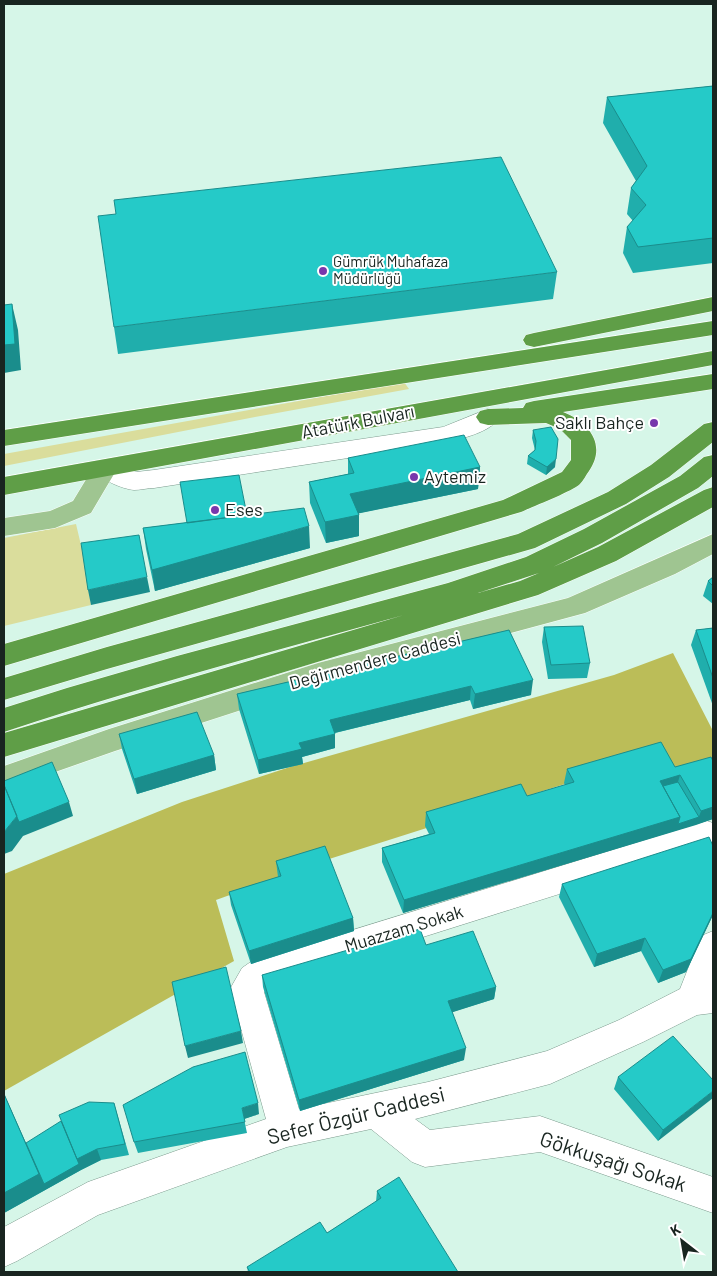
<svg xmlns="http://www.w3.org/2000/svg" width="717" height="1276" font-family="Barlow,sans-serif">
<rect width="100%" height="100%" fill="#d6f6e8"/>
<path fill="#dadd9c" d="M404 382 409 389 255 417 4 466V454Z
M76 524 84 558 91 605 4 626V538Z"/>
<path fill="#bbbd58" d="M673 653 713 731V784L609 770 326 860 216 900 234 961 4 1091V874L182 802 290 767 614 675Z"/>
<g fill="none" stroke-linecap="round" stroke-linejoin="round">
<g stroke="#7b998c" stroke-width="1">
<path id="minor" d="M488 409 496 411 500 417C490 433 462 438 445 443L154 488C148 488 140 490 134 490 122 489 99 479 93 469L96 463 105 460 136 472 154 470 443 427Z
M707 821 713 823V853L702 849 274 984 264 992 299 1109 428 1082 547 1051 619 1020 680 989 701 936 713 931V1013L697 1015 643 1042 550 1084 415 1119 430 1130 540 1116 713 1177V1213L540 1152 425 1167 412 1162 371 1129 287 1147 98 1215 17 1261 4 1267V1227L88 1182 266 1119 230 989 242 968 252 961Z"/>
</g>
<g stroke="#fff" stroke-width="1">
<path id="major" d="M105 460 114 463 117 469 91 513 55 528 4 536V518L50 511 73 501 96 463Z
M713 534V554L675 574 585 613 318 685 115 751 4 790V766L109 729 318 663 568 598Z"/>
</g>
<g stroke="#fff" stroke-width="1">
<path id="highway" d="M713 297V311L534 347 526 345 523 340 526 335 534 333Z
M713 321V335L4 446V430Z
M713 351V365L4 495V477Z
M713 374V389L563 412C589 422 607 445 589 471 586 475 583 481 580 484 571 492 534 506 521 512L4 666V644L503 500 562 472 571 460V440L560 429 546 423 488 425 480 423 476 417 480 411 488 409 523 408 526 403 534 401Z
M713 422V442L669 477 626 504 535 548 107 669 4 700V678L107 647 518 534 608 492 651 465 704 424Z
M713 455V476L698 488 602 543 553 567 598 547 704 490 713 487V507L616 561 538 595 4 757V733L404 615C270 652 136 688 4 732V708L67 688 177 656 448 583 526 557 584 529 680 476 704 457ZM539 573 520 581 478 593Z"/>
</g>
<use href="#minor" fill="#fff" fill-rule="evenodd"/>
<use href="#major" fill="#9fc591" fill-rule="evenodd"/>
<use href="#highway" fill="#5f9e47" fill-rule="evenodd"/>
</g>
<path fill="#20aeac" d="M713 86V263L633 273 623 253 627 227 633 221 627 214 631 188 636 181 603 123 607 97Z
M557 272 553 299 118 354 114 327Z
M533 430 555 467 546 475 527 464 528 456 535 450 532 438Z
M348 458 480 467 478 489 359 513V536L326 543 310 503 309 482 348 474Z
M247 515 310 548 155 591 146 549 143 528Z
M713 577V604L703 596 708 581Z
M544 627 590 663 587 678 548 679 542 642Z
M713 628V706L691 645 696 630Z
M509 630 531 695 473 709 470 700 335 733V748L302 757 303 764 259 774 239 709 237 694Z
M119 734 214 755 216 770 137 794 122 749Z
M713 761V819L403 913 382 862V848L429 834 425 826 426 812 527 796 565 785 564 783 567 769 675 767Z
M713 846V915L686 972 658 983 641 951 594 967 559 897 562 884Z
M276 861 353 918 354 931 251 964 231 905 229 892 278 877Z
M426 945 496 987 494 999 452 1012 464 1060 300 1111 263 987 262 975Z
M618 1077 713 1080 658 1141 614 1089Z
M4 1094 28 1149 114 1103 129 1155 101 1160 81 1170V1168V1170L4 1213Z
M259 1114 244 1119 247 1133 138 1153 134 1142Z
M377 1191 458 1272H248L247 1267 327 1233 376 1202Z"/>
<path fill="#1a8d8c" d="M12 304 18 330 21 370 4 373V345Z
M556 459 555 467 546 475 547 467Z
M480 467 478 489 351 515 350 494Z
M359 515V536L326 543 325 522Z
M309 526 310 548 155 591 152 570Z
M147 577 150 592 91 605 88 590Z
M533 680 531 695 473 709 475 694Z
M471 686 470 700 330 734V720Z
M335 734V748L302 757 303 764 259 774 258 760 299 743Z
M214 755 216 770 137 794 134 779Z
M680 775 676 789 661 794 660 781Z
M69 802 73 816 23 836 12 851 4 854V832L17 816Z
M713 807V819L696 825 701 811Z
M680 817 676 831 403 913 404 900Z
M699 817 696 825 676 831 678 824Z
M713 913V915L686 972 658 983 663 970Z
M353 918 354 931 251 964 249 951Z
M645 938 641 951 594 967 597 954Z
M496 987 494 999 447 1014 448 1001Z
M241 1031 243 1043 188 1058 185 1046Z
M466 1048 464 1060 300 1111 299 1100Z
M713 1091V1098L658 1141 663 1130Z
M4 1094 44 1183 61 1121 97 1149 101 1160 81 1170V1168V1170L4 1213Z
M258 1103 259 1114 244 1119 242 1108Z"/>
<path fill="#25cac8" stroke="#1a8d8c" d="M713 86V238L638 247 627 227 646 205 631 188 647 166 607 97Z
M501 157 557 272 114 327 98 216 116 214 114 200Z
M12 304 15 344 4 345V305Z
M551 427 558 439 556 459 547 467 528 456 535 450 536 441 533 430Z
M464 435 480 467 350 494 359 515 325 522 309 482 354 473 348 458Z
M239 475 247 515 187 523 180 482Z
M304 508 309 526 152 570 143 528Z
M139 535 147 577 88 590 81 543Z
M713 577V586L708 581Z
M583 626 590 663 551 665 544 627Z
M713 628V678L696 630Z
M509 630 533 680 475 694 471 686 330 720 335 734 299 743 302 749 258 760 237 694Z
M197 712 214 755 134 779 119 734Z
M661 742 675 767 711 757 713 761V807L701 811 680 775 660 781 680 817 404 900 382 848 435 833 426 812 521 784 527 796 574 782 567 769Z
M52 762 69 802 19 822 4 785V781Z
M678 782 699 817 678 824 680 817 663 786Z
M4 785 17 816 4 832Z
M709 837 713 846V913L691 959 663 970 645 938 597 954 562 884Z
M325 846 353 918 249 951 229 892 281 876 276 861Z
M420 929 426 945 473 931 496 987 448 1001 466 1048 299 1100 262 975Z
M226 967 241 1031 185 1046 172 982Z
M673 1036 713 1080V1091L663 1130 618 1077Z
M245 1052 258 1103 242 1108 245 1122 134 1142 123 1105 193 1067Z
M4 1094 39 1174 4 1193Z
M89 1102 114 1103 125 1144 97 1149 77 1159 59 1115Z
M61 1121 79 1164 44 1184 26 1143Z
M399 1177 458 1272H250L247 1267 320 1222 327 1233 381 1198 377 1191Z"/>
<g fill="#7837ac" stroke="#fff" stroke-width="2">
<circle cx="323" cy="271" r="5"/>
<circle cx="654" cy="423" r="5"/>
<circle cx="414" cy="477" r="5"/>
<circle cx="215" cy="510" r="5"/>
</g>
<g text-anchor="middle" stroke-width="4" stroke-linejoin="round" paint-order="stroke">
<g font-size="15" fill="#192520" stroke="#fff" text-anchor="start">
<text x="333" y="267">Gümrük Muhafaza<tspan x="333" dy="17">Müdürlüğü</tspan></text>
</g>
<g font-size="18" fill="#192520" stroke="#fff">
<text transform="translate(358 422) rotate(-11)" y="6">Atatürk Bulvarı</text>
<text transform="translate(375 661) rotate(-15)" y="6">Değirmendere Caddesi</text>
<text transform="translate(404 929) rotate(-17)" y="6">Muazzam Sokak</text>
</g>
<g font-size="18" fill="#192520" stroke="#fff" text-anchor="start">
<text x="644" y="429" text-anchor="end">Saklı Bahçe</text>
<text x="424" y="483">Aytemiz</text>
<text x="225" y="516">Eses</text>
</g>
<g font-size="21" fill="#192520" stroke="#fff">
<text transform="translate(356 1116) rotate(-14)" y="7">Sefer Özgür Caddesi</text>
<text transform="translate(613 1162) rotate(18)" y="7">Gökkuşağı Sokak</text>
</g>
</g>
<rect width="717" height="1276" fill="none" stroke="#192520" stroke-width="10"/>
<g transform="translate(682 1241) rotate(329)" stroke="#ffffff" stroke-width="4" paint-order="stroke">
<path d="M0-4L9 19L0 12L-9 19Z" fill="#192520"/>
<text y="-8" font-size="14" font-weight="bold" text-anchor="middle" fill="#192520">K</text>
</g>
</svg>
